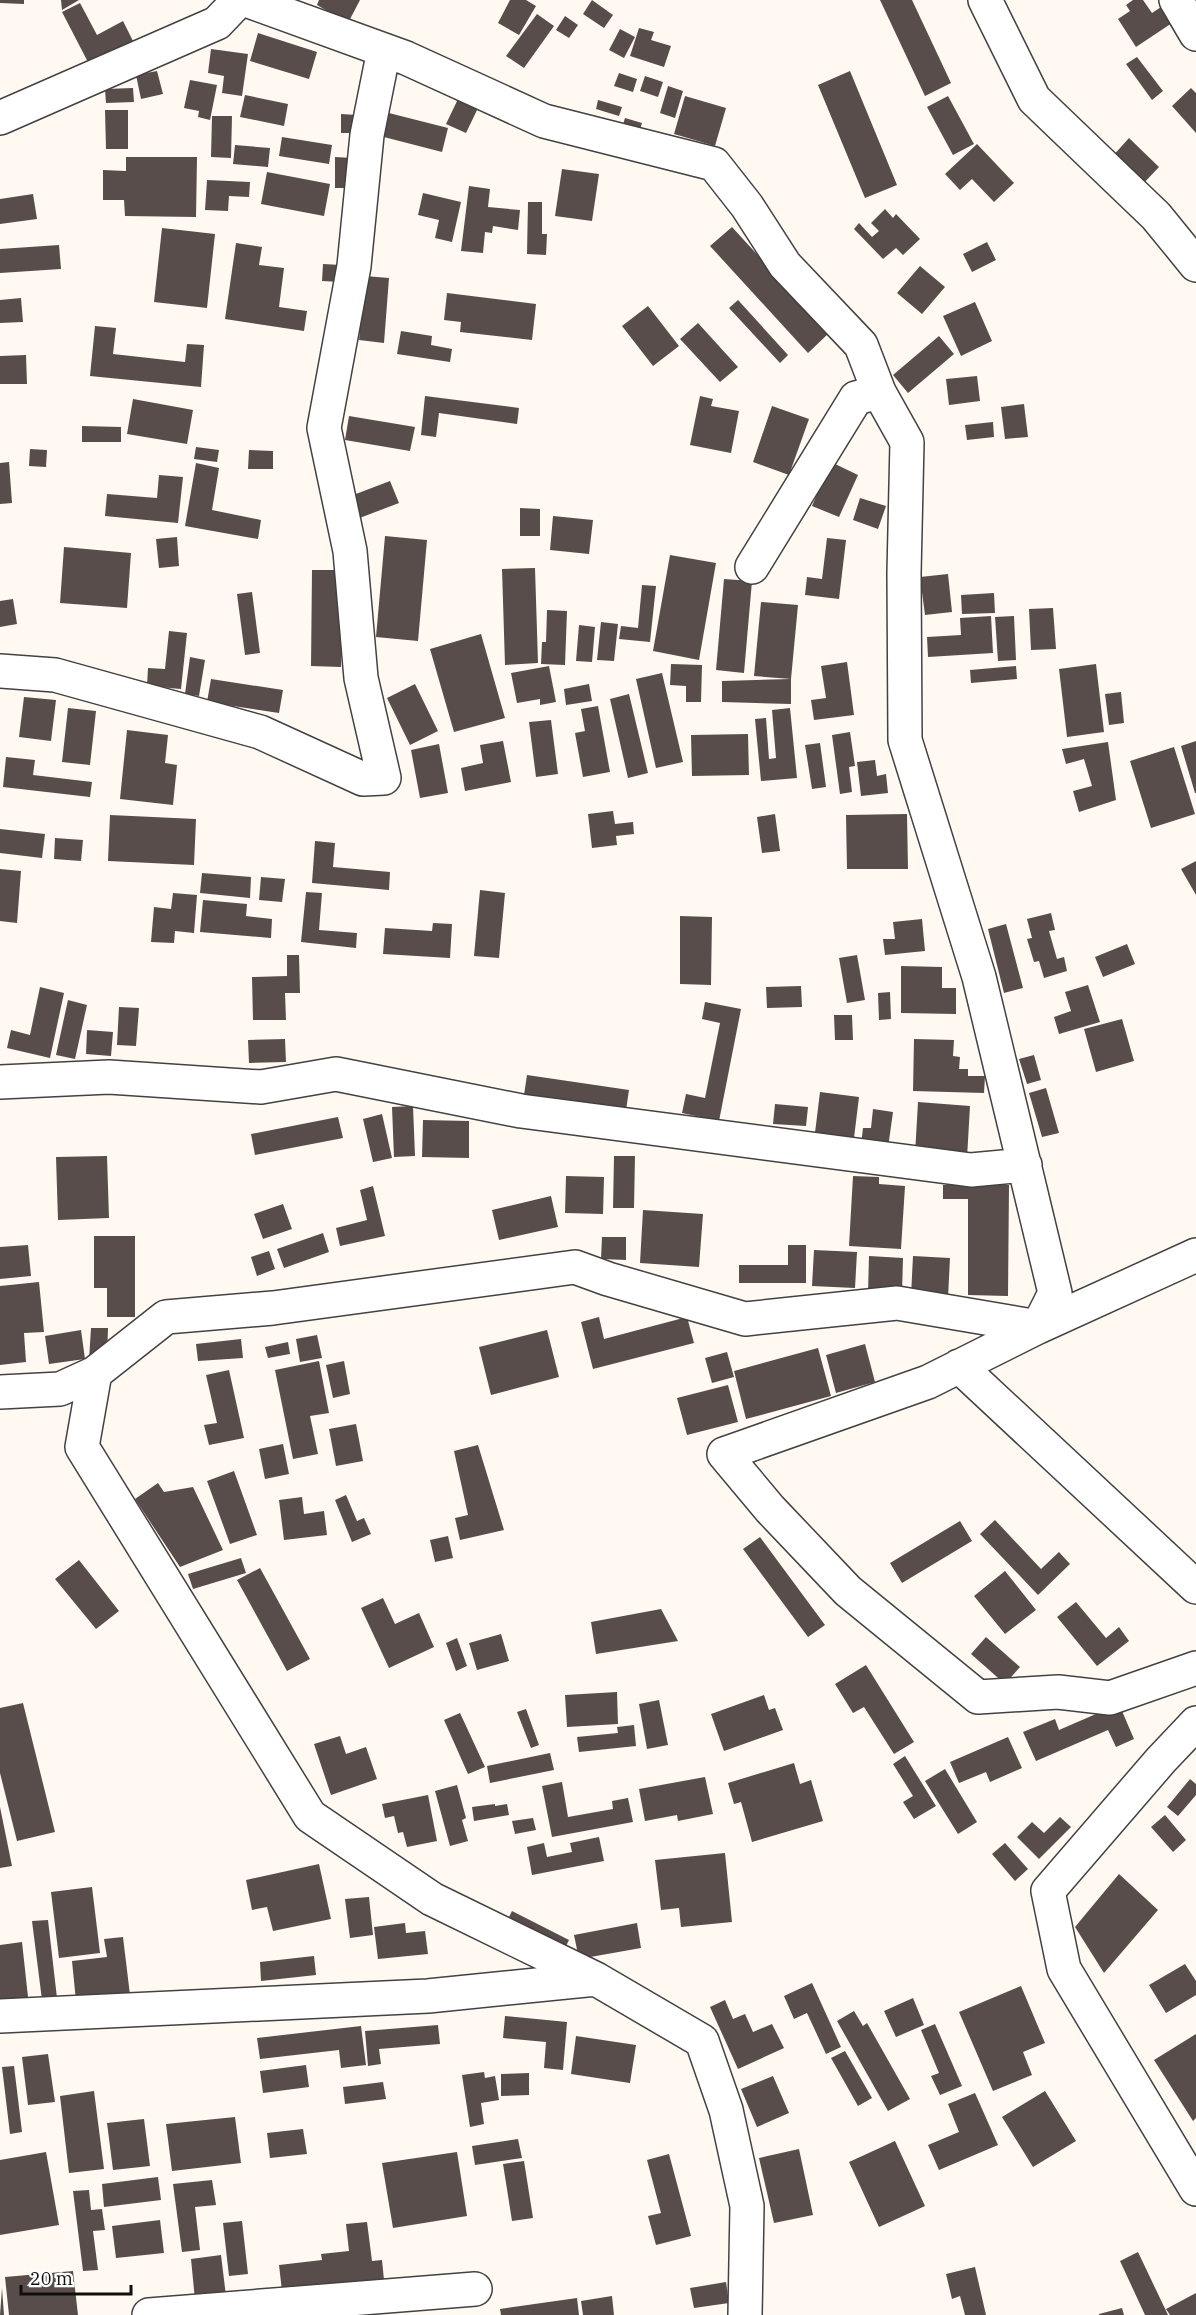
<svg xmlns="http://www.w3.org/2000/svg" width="1196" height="2315" font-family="'IBM Plex Serif',serif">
<rect width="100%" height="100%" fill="#fff9f1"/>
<path fill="#584d4b" d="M0 0H24V4L0 3Z
M61 0H79L62 10Z
M319 0H360L348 23 317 5Z
M510 0H526L536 6 519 35 498 23Z
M592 0 613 15 604 28 583 14Z
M880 0H912L951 83 925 96Z
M1133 0H1143L1152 13 1167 3 1178 19 1136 47 1118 19 1130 11 1126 5Z
M80 3 97 35 123 21 134 43 90 66 62 12Z
M537 14 554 26 524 68 506 56Z
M565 16 578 25 569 38 556 30Z
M639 28 654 32 651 40 671 46 664 67 630 56Z
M620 29 635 37 624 58 609 50Z
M258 33 317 52 309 79 250 61Z
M211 49 248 54 242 96 222 93 224 76 208 73Z
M1137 57 1163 91 1152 100 1126 64Z
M157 71 163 94 141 99 136 75Z
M850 71 897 185 865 198 818 85Z
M619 73 637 79 633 92 614 86Z
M645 76 663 82 658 97 640 91Z
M190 80 217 85 210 120 198 117 199 111 184 108Z
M668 86 683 91 675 118 660 113Z
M133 88 134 102 106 103 105 89Z
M1191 88 1196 93V133L1172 106Z
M245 95 288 104 284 126 240 117Z
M685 96 726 108 715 146 674 134Z
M948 96 974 144 953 155 927 107Z
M458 99 478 108 466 133 446 124Z
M598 100 622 107 619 116 596 109Z
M105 110H128V149H106Z
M385 112 448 128 442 152 380 136Z
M341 114 357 115V133H341Z
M212 116H232L231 158 211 157Z
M625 118 642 123 638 136 621 131Z
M282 137 332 145 329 164 279 156Z
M1129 138 1159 167 1141 186 1111 158Z
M977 144 1014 183 994 202 972 179 960 190 945 174Z
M235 145 270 148 268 167 233 164Z
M126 157H197L196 217 125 216 124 200H103V170L126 171Z
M335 157 353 158 352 188H335Z
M562 169 599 174 592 221 555 216Z
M267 172 330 184 324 216 261 204Z
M207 180 250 182 249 197 229 196 228 211 205 210Z
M469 186 490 189 488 207 520 210 518 230 493 226 492 233 485 232 483 253 461 251Z
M423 193 461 202 452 242 435 238 439 220 418 215Z
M33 194 37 219 0 224V199Z
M528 202H542V234H547L546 255 527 254Z
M885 209 893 218 896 214 920 239 903 255 896 248 883 259 854 229 859 223 872 237 879 231 871 223Z
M732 227 829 333 808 353 710 246Z
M162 228 215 234 207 308 154 302Z
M987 242 996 260 972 272 963 254Z
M236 243 262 247 259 265 284 268 279 307 307 311 304 331 225 319Z
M59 245 61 269 0 273V249Z
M323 264 341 265 340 282 322 281Z
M920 266 945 287 922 314 897 293Z
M365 276 389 278 384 343 359 340Z
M447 293 536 304 532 340 460 332 461 322 444 320Z
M21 298 23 322 0 323V300Z
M738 300 788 355 780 363 729 308Z
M975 302 992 341 961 356 943 316Z
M648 306 679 346 653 366 622 326Z
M698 323 738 367 720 382 680 339Z
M95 326 116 328 113 354 185 362 187 344 204 345 201 387 90 376Z
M401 331 432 336 431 345 452 349 450 362 397 354Z
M939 336 954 354 908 393 893 375Z
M26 355 27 384H0V356Z
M977 376 980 401 949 405 946 379Z
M425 396 519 408 517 424 439 413 436 437 421 435Z
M700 396 713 399 711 406 739 411 731 453 690 445Z
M133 399 193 410 187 444 127 434Z
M1024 404 1028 437 1005 439 1001 407Z
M772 406 809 419 789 475 753 462Z
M349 416 415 427 410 451 345 440Z
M993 422 994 437 967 440 965 425Z
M82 426 121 427V442H82Z
M196 447 219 450 217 462 194 459Z
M30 449 47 450 46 467 29 466Z
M249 450 273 451V469H248Z
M9 462 12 503 0 504V463Z
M831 462 858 475 839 517 812 506Z
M196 463 219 468 212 510 261 520 258 539 185 526Z
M159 475 183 477 178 523 105 516 107 494 157 498Z
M390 481 399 503 357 519 348 497Z
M860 498 886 506 878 529 853 520Z
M520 508 540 509V536H520Z
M553 516 593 520 589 554 550 550Z
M385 536 427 540 418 641 376 637Z
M177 537 179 566 159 568 156 539Z
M827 538 846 540 839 599 805 595 807 577 822 579Z
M64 547 131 553 127 608 60 603Z
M670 555 716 563 699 660 653 651Z
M535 568 538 663 505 665 502 569Z
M312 570H343L341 667 311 666Z
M948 574 952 612 925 615 920 577Z
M724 579 752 581 744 673 716 670Z
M642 585 656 586 650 642 619 639 621 626 638 628Z
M252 592 260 653 245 655 237 594Z
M994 593 995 613 962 614 961 595Z
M13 599 17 624 0 627V601Z
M761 602 798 605 791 679V704L722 702V681L791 679 754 676Z
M1053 608 1056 649 1031 650 1029 609Z
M547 610 567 611 565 665 541 664 542 642H546Z
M991 616 993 653 928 657 927 637 961 635 960 618Z
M1014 616 1016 660 998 661 995 617Z
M601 622 618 624 614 661 597 660Z
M579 625 595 627 592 662 576 661Z
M169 631 187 633 181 689 147 686 148 668 165 669Z
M481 634 505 718 454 732 430 649Z
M190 657 205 660 199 696 185 694Z
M847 662 854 715 814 720 811 700 826 698 821 666Z
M671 664 702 665 701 702H686V686L670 685Z
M1096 664 1104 732 1067 737 1059 669Z
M549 666 556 702 540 705V699L517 703 511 673Z
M1016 666 1017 679 971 683 970 670Z
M662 673 683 762 656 768 636 679Z
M211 679 283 690 279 713 207 702Z
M415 684 438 731 410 745 387 698Z
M589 684 592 701 566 705 564 689Z
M1121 692 1124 723 1109 725 1105 694Z
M629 694 648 773 628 778 610 699Z
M24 697 56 700 51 741 19 737Z
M598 706 610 772 583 777 575 733 585 731 581 709Z
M68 708 96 711 90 765 62 762Z
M790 708 797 778 761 781 755 719 766 718 769 759 776 758 772 710Z
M551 720 558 774 536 777 529 722Z
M127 730 168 735 165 763 177 765 173 805 120 799Z
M850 732 855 766 849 767 852 792 840 794 832 735Z
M748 734 749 775 692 776 691 735Z
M503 741 511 782 465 791 461 768 483 763 480 745Z
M1196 741V793H1195L1181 746Z
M1108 742 1116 800 1079 812 1073 791 1092 786 1084 759 1066 764 1062 749Z
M820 743 826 787 812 789 805 745Z
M439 744 448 793 420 798 411 750Z
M1174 747 1195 814 1151 828 1130 761Z
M6 757 35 760 33 775 92 782 90 797 3 787Z
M875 760 877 776 886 774 888 793 861 796 857 762Z
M613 811 615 824 633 822 634 834 616 836 617 845 592 848 588 814Z
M775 814 780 851 762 853 757 817Z
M907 814 908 869H847L846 815Z
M110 815 196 819 194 865 108 861Z
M0 829 45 834 42 858 0 853Z
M55 838 83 840 81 861 54 859Z
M315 841 335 843 333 867 390 872 389 890 312 883Z
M1196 861V895L1181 869Z
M0 869 21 871 17 923 0 921Z
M202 873 251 877 250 898 200 893Z
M261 877 285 879 282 902 259 900Z
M480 890 505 893 499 958 474 956Z
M306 892 322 893 319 930 357 933 356 948 301 942Z
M173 893 197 895 194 933 175 931 174 943 151 942 154 907 171 909Z
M203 900 247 904 246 916 272 919 271 938 200 932Z
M1051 913 1055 930 1049 931 1057 959 1064 957 1067 971 1044 978 1039 961 1034 962 1027 939 1032 938 1027 919Z
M680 916 712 917 711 985 680 984Z
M922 919 925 951 885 955 883 939H895L893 922Z
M433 923 452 924 450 958 383 954 385 928 432 931Z
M1006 924 1023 988 1004 993 988 929Z
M1127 944 1135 964 1103 977 1095 957Z
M287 955H299L300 993H285L286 1020H253L252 977 287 976Z
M857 955 865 1000 847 1003 839 958Z
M901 966 942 967V988H956V1014L901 1013Z
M1088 985 1100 1022 1059 1034 1054 1017 1071 1011 1065 992Z
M801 986 802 1007 767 1008 766 987Z
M40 987 64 993 50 1058 7 1048 11 1030 30 1035Z
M890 992 891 1019 879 1020 878 993Z
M68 1000 87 1005 75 1059 56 1055Z
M705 1002 741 1009 719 1121 682 1113 686 1094 705 1098 720 1023 702 1019Z
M119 1007 139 1008 136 1046 117 1045Z
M834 1015H852L853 1040H835Z
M1122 1019 1134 1061 1096 1072 1084 1029Z
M87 1030 113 1032 111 1056 86 1054Z
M285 1039 286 1062 249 1063 248 1040Z
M914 1039 954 1040 953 1056 960 1057 959 1069H968V1076H985L984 1093 913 1091Z
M1034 1055 1041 1080 1027 1084 1019 1059Z
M527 1075 629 1090 626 1110 524 1095Z
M1046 1088 1059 1133 1042 1137 1029 1093Z
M820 1092 859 1097 853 1146 814 1141Z
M918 1102 970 1106 967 1158 915 1154Z
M775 1104 808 1107 806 1126 773 1124Z
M413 1106 415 1156 394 1157 392 1107Z
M873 1109 893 1112 888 1148 861 1145 863 1128H871Z
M382 1114 392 1158 373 1162 363 1119Z
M338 1117 343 1138 255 1155 251 1134Z
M423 1120 469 1121V1158L422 1157Z
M107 1156 109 1218 58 1220 56 1157Z
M614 1156H635L634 1208H613Z
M566 1176 604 1177 603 1214 565 1213Z
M853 1176 879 1177V1184L905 1186 901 1249 849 1246Z
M943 1185H1009L1008 1296 968 1295V1199H943Z
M373 1186 385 1236 340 1246 336 1228 367 1220 360 1190Z
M551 1196 558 1227 499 1240 492 1210Z
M283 1204 292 1229 263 1239 254 1214Z
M643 1210 703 1214 699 1267 640 1263Z
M323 1233 329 1252 284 1268 277 1249Z
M94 1236H135V1317H107V1288H94Z
M602 1237H626V1260L601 1259Z
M28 1245 31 1276 0 1279V1247Z
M788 1245H806V1283H739V1265H788Z
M814 1250 857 1252 855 1288 812 1286Z
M269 1251 275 1269 257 1276 251 1257Z
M869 1256 903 1258 902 1294 868 1293Z
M913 1256 950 1258 948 1298 911 1296Z
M39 1282 44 1332 24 1333 26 1362 0 1365V1286Z
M599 1317 604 1339 687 1317 694 1343 593 1369 581 1322Z
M91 1328H108L107 1360H89Z
M81 1330 85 1359 49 1364 45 1336Z
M547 1330 559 1377 491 1395 479 1347Z
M317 1335 322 1358 300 1362 296 1339Z
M241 1339 243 1358 198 1361 196 1344Z
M288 1342 290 1354 268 1358 265 1347Z
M865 1344 875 1382 836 1393 826 1355Z
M818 1348 831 1396 746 1419 734 1371Z
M727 1352 734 1377 712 1383 705 1358Z
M319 1361 329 1413 310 1416 318 1454 293 1459 275 1370Z
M344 1361 350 1394 333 1398 326 1365Z
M229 1370 244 1438 209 1445 204 1425 217 1423 206 1375Z
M728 1385 738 1422 687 1435 677 1398Z
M356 1424 363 1461 336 1466 329 1429Z
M283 1444 289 1474 265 1479 259 1449Z
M478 1445 504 1530 460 1540 455 1518 468 1515 454 1451Z
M234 1471 257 1535 230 1544 207 1481Z
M158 1483 164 1492 193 1487 223 1550 180 1567 135 1499Z
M346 1495 357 1521 364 1518 371 1534 352 1542 335 1500Z
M302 1497 304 1514 324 1511 327 1535 284 1540 279 1500Z
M995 1520 1041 1569 1059 1552 1070 1564 1038 1595 980 1534Z
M960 1521 972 1541 902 1583 890 1563Z
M448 1536 453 1558 435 1562 430 1540Z
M760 1537 825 1625 808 1637 743 1549Z
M241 1558 246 1573 193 1589 188 1574Z
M79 1560 119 1611 96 1629 55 1579Z
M260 1568 310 1659 287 1671 237 1580Z
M1005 1571 1036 1610 1005 1634 974 1596Z
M383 1598 395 1624 419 1613 434 1647 389 1668 361 1608Z
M1076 1602 1106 1638 1119 1627 1129 1641 1097 1666 1057 1617Z
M661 1609 678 1641 596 1654 591 1622Z
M501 1634 509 1661 477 1670 469 1643Z
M986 1637 1020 1667 1005 1684 971 1654Z
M457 1638 467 1666 456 1671 446 1643Z
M866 1665 914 1742 894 1754 864 1707 853 1713 835 1684Z
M617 1692 618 1724 567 1727 565 1695Z
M764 1695 769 1710 775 1708 783 1730 724 1751 711 1714Z
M659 1700 668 1745 647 1749 639 1704Z
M23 1703 55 1832 17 1841 0 1773V1708Z
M1119 1704 1134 1739 1116 1747 1108 1730 1036 1761 1023 1732 1055 1719 1059 1730Z
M526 1709 539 1745 531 1748 517 1712Z
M460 1713 485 1767 468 1774 444 1720Z
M634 1725 636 1746 579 1752 577 1737 618 1733 617 1727Z
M340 1736 346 1754 366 1747 377 1779 331 1795 314 1744Z
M1008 1737 1022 1768 990 1782 986 1772 959 1783 950 1762Z
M550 1753 554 1770 490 1783 487 1766Z
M905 1756 936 1806 914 1819 903 1802 913 1796 893 1764Z
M794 1763 800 1784 811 1780 823 1821 752 1842 741 1802 734 1804 728 1783Z
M945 1769 977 1822 958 1834 925 1781Z
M705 1777 713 1814 678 1821 677 1815 645 1821 639 1789Z
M1190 1779 1196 1784V1795L1178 1816 1167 1807Z
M562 1782 568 1817 613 1809 612 1801 628 1798 633 1822 552 1837 542 1786Z
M457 1785 466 1818 462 1820 468 1841 450 1846 435 1791Z
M428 1795 437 1841 407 1847 403 1832 398 1833 394 1816 385 1818 382 1804Z
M495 1804V1806L507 1804 509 1815 474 1821 472 1807Z
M0 1807 12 1866 0 1868Z
M1165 1815 1186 1840 1173 1852 1151 1827Z
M1060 1817 1071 1827 1039 1859 1017 1837 1032 1822 1044 1833Z
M533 1818 536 1830 515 1834 512 1821Z
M599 1837 604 1861 532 1875 527 1847 544 1843 547 1857 572 1852 570 1843Z
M1005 1843 1028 1869 1015 1881 992 1854Z
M725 1853 732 1922 681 1927 679 1908 661 1910 655 1860Z
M319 1864 331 1919 273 1931 267 1907 252 1910 246 1880Z
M1119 1874 1158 1910 1104 1973 1075 1927Z
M92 1887 100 1953 59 1958 51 1892Z
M369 1897 373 1935 350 1938 345 1899Z
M512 1911 569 1940 561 1956 504 1927Z
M48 1920 57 1998 42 2000 32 1921Z
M405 1923 406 1933 425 1931 428 1954 378 1959 374 1927Z
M637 1923 641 1948 579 1959 574 1935Z
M123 1937 130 1995 76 2001 72 1961 107 1957 104 1939Z
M22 1942 28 1997 0 2000V1945Z
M314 1956 316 1975 261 1981 260 1962Z
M1185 1964 1196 1981V1995L1166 2013 1149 1985Z
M812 1983 841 2047 826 2054 807 2013 794 2019 784 1996Z
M1021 1986 1045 2043 1023 2052 1032 2075 993 2091 959 2012Z
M913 1998 924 2025 896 2037 884 2011Z
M725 2000 733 2019 745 2014 753 2032 772 2024 784 2048 738 2069 710 2007Z
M854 2011 863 2026 867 2023 910 2099 888 2111 837 2021Z
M505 2016 567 2022 563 2070 544 2068 546 2042 503 2038Z
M935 2024 962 2086 940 2095 931 2076 939 2073 921 2030Z
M438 2025 440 2044 379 2049 381 2064 368 2066 365 2031Z
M361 2026 366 2065 341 2068 339 2050 260 2059 257 2038Z
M1196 2034V2118L1193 2121 1154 2060Z
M576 2036 636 2045 630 2083 571 2074Z
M845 2051 872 2098 858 2106 831 2058Z
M48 2054 55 2102 28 2105 22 2057Z
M306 2065 309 2087 263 2093 260 2071Z
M14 2066 22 2132 10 2134 2 2067Z
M484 2072 485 2078 495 2076 499 2100 481 2103 484 2124 470 2127 462 2075Z
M529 2073V2095L501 2096V2074Z
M773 2076 789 2113 757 2127 741 2089Z
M383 2082 386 2099 345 2104 343 2087Z
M94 2091 104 2169 69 2173 60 2096Z
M1045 2091 1076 2141 1033 2167 1002 2117Z
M975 2093 998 2145 939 2170 928 2145 959 2132 948 2104Z
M235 2117 241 2163 172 2171 166 2124Z
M144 2119 150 2166 113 2170 107 2123Z
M303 2129 307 2154 270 2158 267 2133Z
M518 2139 522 2158 475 2165 472 2146Z
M895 2141 925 2206 879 2227 849 2162Z
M799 2149 813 2215 774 2223 759 2158Z
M46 2152 59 2225 0 2235V2160Z
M457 2152 467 2216 393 2228 382 2163Z
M669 2154 691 2236 656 2245 648 2216 661 2213 647 2160Z
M524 2161 533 2218 512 2221 503 2164Z
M158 2177 161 2200 104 2207 102 2184Z
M212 2180 216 2205 195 2207 200 2250 182 2252 173 2184Z
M89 2190 91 2210 102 2209 105 2230 93 2231 98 2270 83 2271 73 2191Z
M160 2220 164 2253 116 2258 112 2226Z
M242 2221 248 2274 229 2276 223 2223Z
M367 2222 372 2261 382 2260 384 2280 282 2291 279 2265 322 2260 321 2254 349 2251 346 2224Z
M1138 2252 1168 2315H1145L1120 2261Z
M221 2255 226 2296 195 2300 191 2259Z
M975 2267 986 2315H965L960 2296 952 2299 946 2274Z
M73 2271 78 2315H9L5 2277Z
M726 2282 729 2303 694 2308 690 2288Z
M2 2288 4 2315H0Z
M1196 2293V2315H1170L1166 2309Z
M612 2296 614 2315H583L581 2301Z
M577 2298 579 2315H501L500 2309Z
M1122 2308 1124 2315H1099V2314Z"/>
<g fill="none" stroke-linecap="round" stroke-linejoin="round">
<g stroke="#424242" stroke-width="36">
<path id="minor" d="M985 0 1034 99 1156 216 1196 265
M1176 0 1196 34
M0 118 217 23 239 0
M752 567 856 398 879 392
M0 671 55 675 260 732 363 779 384 778 361 678 350 551 324 428 354 266 367 135 384 50
M0 1082 109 1077 261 1087 336 1074 521 1111 971 1170 1025 1165
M1196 1255 1038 1327 928 1382 724 1454 770 1509 848 1591 978 1697 1058 1692 1110 1698 1196 1668
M959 1366 1196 1587
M95 1373 82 1447 310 1816 432 1899 596 1979 702 2041 726 2110 747 2206 745 2315
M0 1392 60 1389 95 1373 166 1317 273 1308 575 1267 608 1279 745 1319 897 1303 1038 1327 1055 1293 979 977 905 740 904 573 907 442 879 392 861 345 785 265 747 206 714 164 544 121 406 58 246 0
M1196 1723 1161 1760 1048 1891 1064 1969 1196 2189
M0 2016 428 1996 596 1979
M149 2315 475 2289"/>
</g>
<use href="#minor" stroke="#fff" stroke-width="33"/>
</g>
<path d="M21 2285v9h110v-9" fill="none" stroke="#0f0f0f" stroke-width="3"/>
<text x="30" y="2285" font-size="18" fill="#0f0f0f" stroke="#ffffff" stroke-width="4.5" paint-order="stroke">20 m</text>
</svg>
